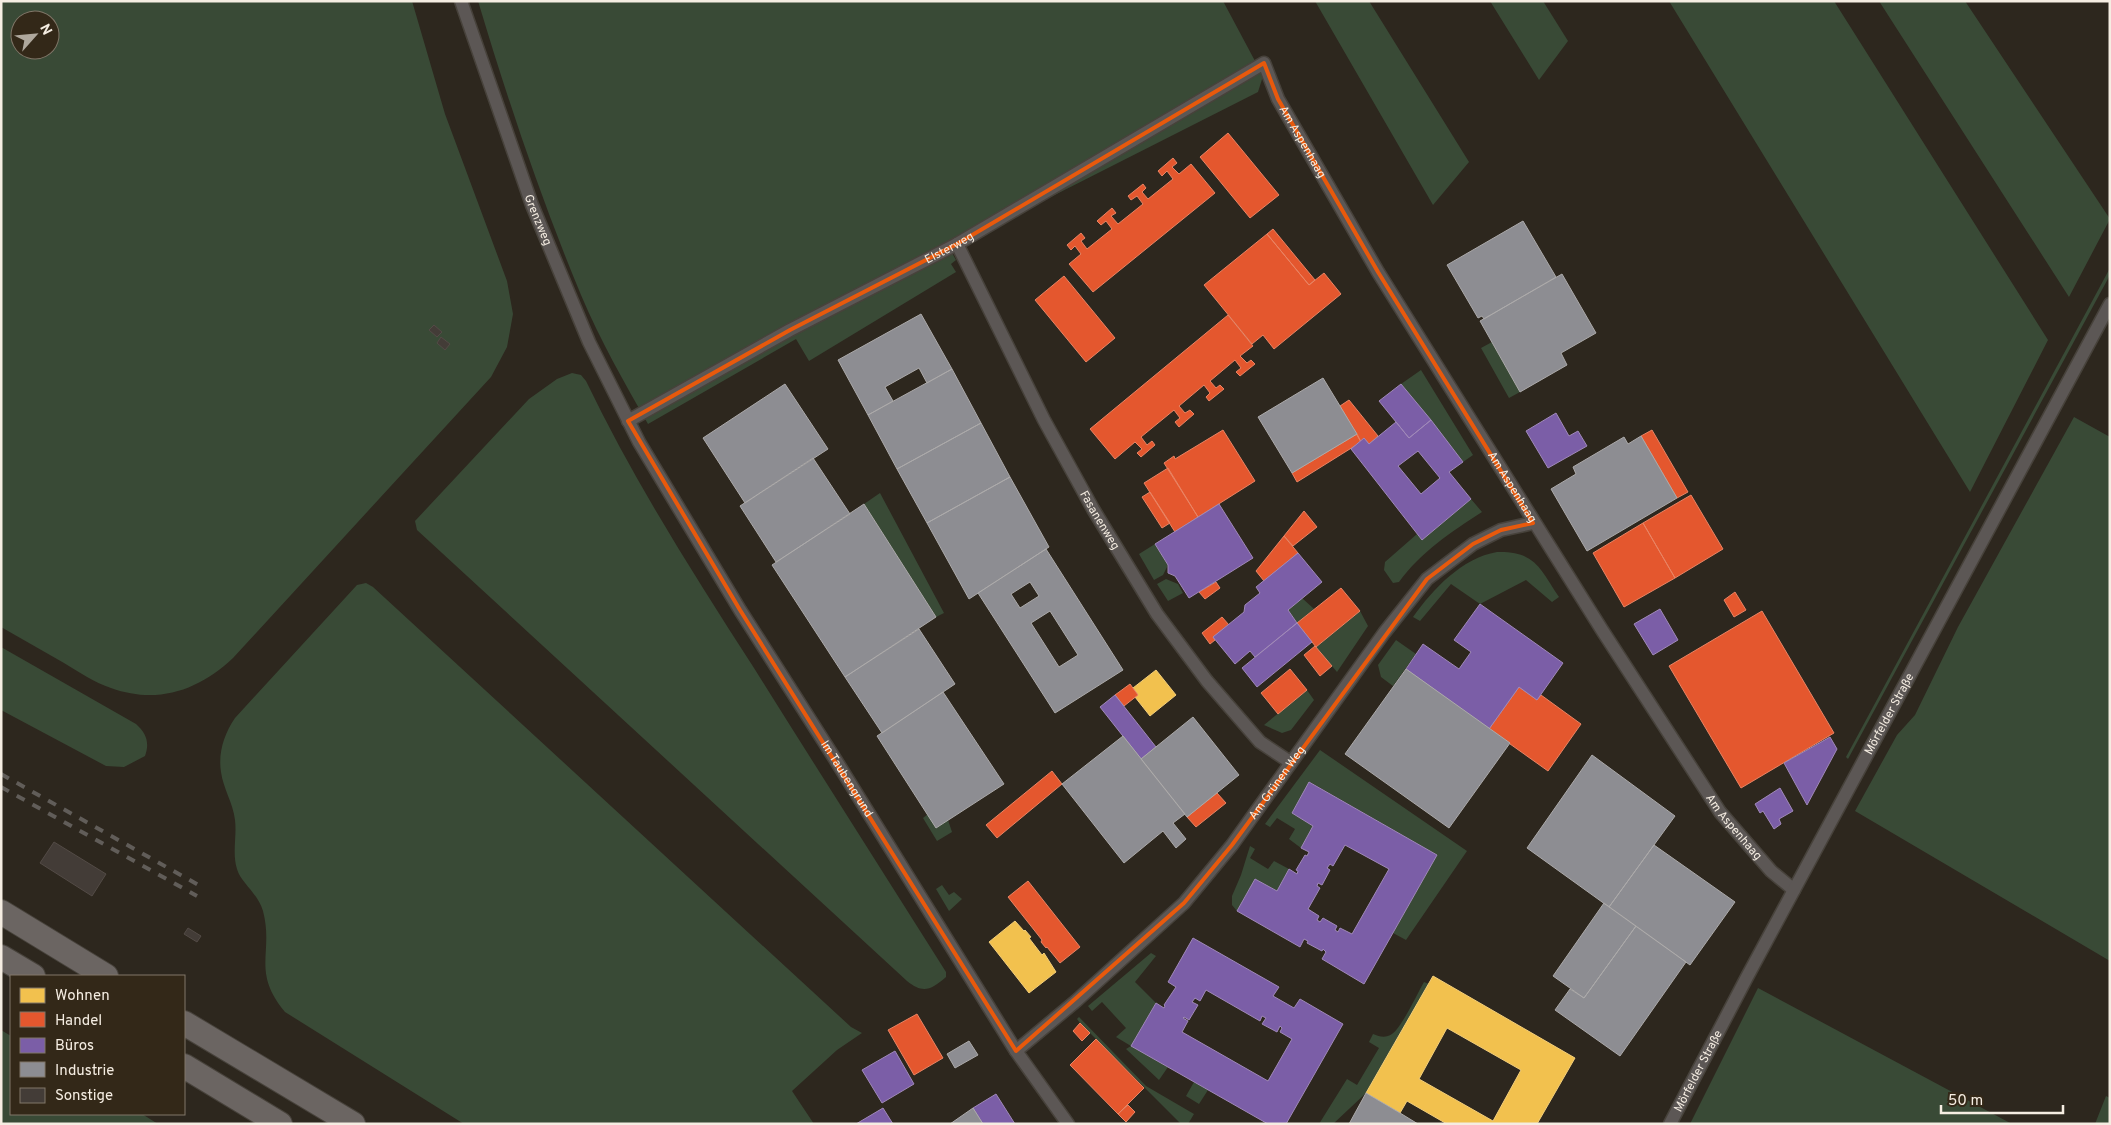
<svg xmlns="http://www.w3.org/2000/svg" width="2111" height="1125" font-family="Overpass,sans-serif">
<rect width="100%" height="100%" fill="#2d271e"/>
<path fill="#394a36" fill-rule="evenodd" d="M1 1H412L445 114 507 281 513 314 507 347 491 377 233 658C199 690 158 705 111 688 95 683 79 672 64 663 43 651 22 639 1 627ZM20 20H50V50H20Z
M478 1H1223L1263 76 1258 92 1027 209 951 251 956 260 951 264 956 272 809 361 796 339 648 424C624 382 600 340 581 295 541 199 508 101 478 1Z
M1315 1H1369L1469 162 1433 205Z
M1490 1H1543L1568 41 1539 80Z
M1669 1H1834L2048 340 1970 492Z
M1879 1H1965L2110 219 2069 297Z
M2110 268V275L1848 759 1846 757Z
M1492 342 1520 392 1509 398 1481 348Z
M1421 370 1473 455 1463 462 1401 384Z
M572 373 581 375 586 381C634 481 694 575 754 668 818 770 882 871 946 972V977C931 990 923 994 907 981L417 530 415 521 529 399 557 379Z
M2074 417 2110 437V961L1855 811 1897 735 1915 715 1958 627Z
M880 493 944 613 936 617 864 504Z
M1471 499 1482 512C1451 532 1421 552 1399 582L1393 583 1384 570 1385 562 1417 534 1422 540Z
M1155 544 1168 565 1163 575 1154 580 1139 554Z
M1497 552C1536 551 1540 569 1559 597L1552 602 1526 580 1480 604 1451 584 1420 621 1413 617C1433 589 1462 558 1497 552Z
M1166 579 1178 584 1183 593 1168 601 1157 584Z
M366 583 373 587 851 1027 862 1033 837 1050 792 1091 814 1124H464L285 1012C251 971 274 953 263 911 257 892 241 883 237 869 232 853 237 836 235 820 233 803 223 788 221 772 218 753 224 734 235 718L357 585Z
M1302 598 1314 609 1297 623 1288 610Z
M1360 611 1368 626 1337 672 1316 647Z
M1396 640 1416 654 1393 686 1381 677 1378 665Z
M1 647 136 724C146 733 150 742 145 756L124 767 106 766 1 710Z
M1307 690 1314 700 1291 730 1282 733 1264 725Z
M1320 750 1467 851 1406 940 1393 933 1437 855 1310 782 1292 813 1313 826 1301 848 1289 839 1295 829 1277 818 1270 827 1265 824Z
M928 814 948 820 952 832 937 841 923 818Z
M1250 846 1255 849 1250 858 1268 869 1274 861 1289 869 1277 891 1255 879 1237 911 1232 905V896L1241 875Z
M942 885 949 895 954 892 962 899 949 911 936 889Z
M1151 953 1156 956 1135 982 1156 1003 1131 1046 1168 1067 1159 1080 1126 1049 1131 1046 1116 1037 1126 1028 1102 1002 1092 1011 1088 1006Z
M1424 982 1429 984 1366 1093 1333 1124H1319L1347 1079 1357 1085 1379 1048 1369 1042 1373 1034C1380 1037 1386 1038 1392 1034 1402 1027 1417 994 1424 982Z
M1758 988 2012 1124H1690Z
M1079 1017 1146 1086 1194 1114 1188 1124H1181L1080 1023 1077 1019Z
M1 1030 11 1036V1114H142L158 1124H1Z
M1194 1082 1208 1090 1199 1104 1186 1096Z
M2106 1096 2110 1098V1124H2095Z"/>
<path fill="#f2c14e" stroke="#f3ce7a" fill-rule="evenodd" d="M1156 670 1176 695 1150 716 1135 697 1138 695 1133 688Z
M1015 921 1024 931 1025 930 1031 937 1029 938 1042 955 1044 953 1056 972 1029 993 989 942Z
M1433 976 1575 1058 1537 1124H1447L1407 1101 1400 1113 1366 1093ZM1447 1028 1521 1070 1493 1121 1419 1079Z"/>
<path fill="#e4572e" stroke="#e98464" d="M1228 133 1279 195 1250 218 1200 157Z
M1173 158 1177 163 1172 167 1179 174 1191 164 1215 193 1093 292 1069 264 1081 254 1075 246 1071 250 1067 245 1081 233 1085 238 1081 241 1087 249 1112 229 1106 221 1101 225 1097 221 1112 208 1116 213 1111 216 1118 224 1143 204 1137 196 1131 200 1128 196 1143 184 1146 188 1142 192 1148 199 1173 179 1167 171 1162 176 1158 171Z
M1273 229 1315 280 1309 285 1267 234Z
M1267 234 1309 285 1324 273 1341 294 1274 349 1263 335 1252 344 1204 285Z
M1064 276 1115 338 1086 362 1035 300Z
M1228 315 1253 346 1240 356 1247 363 1251 360 1255 364 1240 376 1236 372 1241 368 1235 360 1210 381 1216 388 1220 385 1224 389 1209 401 1206 397 1210 393 1204 385 1179 406 1185 413 1190 410 1194 414 1179 427 1175 422 1180 418 1174 410 1141 437 1147 445 1152 441 1155 445 1141 457 1137 453 1142 449 1135 442 1115 459 1090 429Z
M1349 400 1378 436 1369 444 1364 438 1361 442 1340 406Z
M1223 430 1255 481 1198 517 1164 463 1174 456 1175 459Z
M1652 430 1688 492 1677 498 1641 436Z
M1357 434 1361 442 1297 482 1292 473Z
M1168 468 1198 517 1175 532 1144 483Z
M1150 492 1170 523 1162 528 1142 497Z
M1691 495 1723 549 1675 578 1643 523Z
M1304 511 1317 527 1293 546 1284 536Z
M1643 523 1675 578 1624 607 1593 553Z
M1284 536 1298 553 1264 581 1256 571Z
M1216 582 1220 588 1205 599 1199 592Z
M1341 588 1360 611 1316 647 1297 623Z
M1735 592 1746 610 1734 617 1724 600Z
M1762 611 1834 733 1741 788 1669 666Z
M1222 617 1229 625 1213 637 1215 640 1210 644 1202 633Z
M1315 646 1332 666 1320 676 1304 655Z
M1290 669 1307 690 1278 714 1261 693Z
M1130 684 1138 695 1124 706 1115 695Z
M1519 687 1537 700 1541 695 1581 724 1548 771 1489 729Z
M1052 771 1062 784 997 838 986 825Z
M1217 793 1226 803 1196 827 1187 817Z
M1028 881 1080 947 1060 963 1047 947 1046 948 1041 942 1042 940 1008 897Z
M917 1014 943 1058 914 1075 888 1030Z
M1080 1023 1090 1033 1082 1041 1073 1031Z
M1096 1039 1144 1088 1118 1114 1070 1065Z
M1128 1105 1135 1112 1126 1122 1118 1114Z"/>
<path fill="#7b5ea7" stroke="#a089b9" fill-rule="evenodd" d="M1401 384 1431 420 1409 438 1379 401Z
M1556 413 1569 436 1578 431 1587 446 1548 468 1526 431Z
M1431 420 1463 462 1449 472 1471 499 1422 540 1351 449 1364 438 1369 444 1396 422 1409 438ZM1418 451 1440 478 1421 494 1398 466Z
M1219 504 1253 558 1189 598 1175 576 1168 573V565L1155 544Z
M1298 553 1322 582 1288 610 1297 623 1255 657 1250 651 1235 664 1213 637 1244 612 1245 605 1260 593 1256 587Z
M1480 604 1563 663 1537 700 1519 687 1489 729 1406 669 1423 644 1459 669 1471 652 1454 640Z
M1660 609 1678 640 1653 655 1634 624Z
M1297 623 1312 642 1257 687 1242 668Z
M1115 695 1156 747 1141 759 1100 707Z
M1830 737 1837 749 1807 805 1784 763Z
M1309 782 1437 855 1364 984 1322 959 1326 952 1323 949 1322 951 1307 943 1308 941 1304 939 1300 947 1237 911 1255 879 1277 891 1289 869 1297 874 1298 871 1296 870 1305 855 1307 856 1309 852 1301 848 1313 826 1292 813ZM1345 845 1389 869 1352 934 1340 928 1338 932 1335 930 1337 926 1323 918 1320 922 1317 920 1319 916 1308 909 1320 888 1317 886 1318 883 1322 885 1330 870 1327 868 1330 864 1333 866Z
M1780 788 1793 811 1779 819 1781 824 1774 829 1763 811 1760 813 1755 804Z
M1193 938 1279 987 1273 996 1294 1008 1300 999 1343 1024 1286 1124H1268L1131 1046 1156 1003 1164 1008 1165 1006 1164 1005 1176 987 1168 982ZM1206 990 1260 1021 1262 1016 1266 1018 1262 1024 1277 1032 1280 1026 1282 1028 1280 1032 1292 1039 1268 1081 1182 1032 1188 1021 1183 1018 1184 1017 1189 1020 1198 1005 1192 1002 1195 998 1200 1001Z
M895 1051 914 1084 882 1103 862 1070Z
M996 1094 1015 1124H983L973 1108Z
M883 1108 893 1124H856Z"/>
<path fill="#8d8d92" stroke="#acaaaa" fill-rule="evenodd" d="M1523 221 1556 277 1484 319 1482 316 1478 318 1447 265Z
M1562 274 1596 333 1561 353 1567 365 1520 392 1480 321Z
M921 314 952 369 927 383 919 368 885 387 893 401 868 415 838 360Z
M952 369 981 423 897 469 868 415Z
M1323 378 1357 434 1292 473 1258 417Z
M785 384 828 449 745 503 703 438Z
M981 423 1010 477 927 523 897 469Z
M1641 436 1677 498 1587 551 1551 489 1576 474 1573 467 1624 437 1628 444Z
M813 458 850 514 776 562 740 506Z
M1010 477 1049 547 969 599 927 523Z
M864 504 936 617 845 677 772 565Z
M1046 549 1123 670 1055 713 978 593ZM1030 582 1039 596 1020 608 1011 594ZM1050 611 1078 655 1059 667 1031 623Z
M919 629 955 684 882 733 845 677Z
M1406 669 1510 743 1449 828 1345 754Z
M943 692 1004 784 936 828 877 736Z
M1193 717 1239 775 1187 817 1141 759Z
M1123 736 1185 814 1173 823 1186 839 1176 848 1163 831 1124 863 1062 784Z
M1592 755 1675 816 1609 907 1527 848Z
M1654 845 1735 902 1690 965 1609 907Z
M1604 903 1636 926 1584 998 1553 976Z
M1636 926 1686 962 1620 1056 1555 1010 1570 989 1584 998Z
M969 1041 978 1055 955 1068 947 1054Z
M1366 1093 1400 1113 1418 1124H1349Z
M973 1108 983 1124H950Z"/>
<path fill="#433c37" stroke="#534b46" d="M434 325 442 332 437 337 429 330Z
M441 337 450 344 445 350 437 343Z
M54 842 106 874 92 896 40 863Z
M188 928 201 936 197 942 184 934Z"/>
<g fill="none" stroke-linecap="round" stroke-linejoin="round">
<g stroke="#47423b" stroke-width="15">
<g id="minor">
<path id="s1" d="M461 1 532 205 589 342 639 442 740 610 835 759 1016 1051 1068 1124"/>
<path id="s2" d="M957 244 1044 420 1093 509 1157 614 1207 681 1260 742 1290 762"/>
<path id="s3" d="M628 421 790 330 957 244 1264 63 1278 99 1378 272 1602 630 1720 812 1771 871 1794 890"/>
<path id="s4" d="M1016 1051 1076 1001 1184 903 1232 845 1384 633 1427 579 1473 544 1501 530 1533 523"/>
<path id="s5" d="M1670 1124 1747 977 2110 304"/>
</g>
</g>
<g stroke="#47423b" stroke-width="26">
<path id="motorway" d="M1 912 106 976
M1 957 33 976
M184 1023 353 1124
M184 1066 280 1124"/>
</g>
<use href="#minor" stroke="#5c5755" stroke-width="12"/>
<use href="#motorway" stroke="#6b6562" stroke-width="24"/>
<path stroke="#615d59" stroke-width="4" stroke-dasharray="9 9" stroke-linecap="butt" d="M1 774 202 887
M1 787 197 896"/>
</g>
<path fill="none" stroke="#e8590c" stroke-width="4" stroke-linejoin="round" d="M1264 63 1278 99 1378 272 1533 523 1501 530 1473 544 1427 579 1232 845 1184 903 1016 1051 740 610 628 421 790 330 957 244Z"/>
<g text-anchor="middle" stroke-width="5" stroke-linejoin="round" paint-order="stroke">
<g font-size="12" fill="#f5ede2" stroke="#332818">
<text dy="4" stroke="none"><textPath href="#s3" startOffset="818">Am Aspenhaag</textPath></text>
<text dy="4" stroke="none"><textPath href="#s1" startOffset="232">Grenzweg</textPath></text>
<text dy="4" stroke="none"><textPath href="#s3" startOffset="365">Elsterweg</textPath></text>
<text dy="4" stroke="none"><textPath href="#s3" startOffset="1222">Am Aspenhaag</textPath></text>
<text dy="4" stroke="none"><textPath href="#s2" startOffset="311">Fasanenweg</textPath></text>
<text dy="4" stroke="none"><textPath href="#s5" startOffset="465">Mörfelder Straße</textPath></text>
<text dy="4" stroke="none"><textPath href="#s1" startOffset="872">Im Taubengrund</textPath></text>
<text dy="4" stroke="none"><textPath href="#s4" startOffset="376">Am Grünen Weg</textPath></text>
<text dy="4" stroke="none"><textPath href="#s3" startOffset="1628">Am Aspenhaag</textPath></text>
<text dy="4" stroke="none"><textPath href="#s5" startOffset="60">Mörfelder Straße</textPath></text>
</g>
</g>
<rect width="2111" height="1125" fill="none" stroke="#f5ede2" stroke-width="5"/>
<rect x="10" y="975" width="175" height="140" fill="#332818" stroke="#817769"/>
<rect x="20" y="988" width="25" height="15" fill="#f2c14e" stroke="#817769"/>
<text x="55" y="1000" font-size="15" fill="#f5ede2">Wohnen</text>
<rect x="20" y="1012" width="25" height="15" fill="#e4572e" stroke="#817769"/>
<text x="55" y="1025" font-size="15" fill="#f5ede2">Handel</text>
<rect x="20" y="1038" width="25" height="15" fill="#7b5ea7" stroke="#817769"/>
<text x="55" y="1050" font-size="15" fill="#f5ede2">Büros</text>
<rect x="20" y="1062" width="25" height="15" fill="#8d8d92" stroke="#817769"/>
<text x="55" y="1075" font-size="15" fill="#f5ede2">Industrie</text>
<rect x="20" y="1088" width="25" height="15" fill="#433c37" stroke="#817769"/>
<text x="55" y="1100" font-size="15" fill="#f5ede2">Sonstige</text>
<g transform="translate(35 35) rotate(63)"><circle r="24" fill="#332818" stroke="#817769"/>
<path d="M0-4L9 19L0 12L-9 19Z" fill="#afa89d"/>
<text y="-8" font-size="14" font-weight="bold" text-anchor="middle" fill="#f5ede2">N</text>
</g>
<path d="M1941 1105v8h122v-8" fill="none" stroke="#f5ede2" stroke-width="2.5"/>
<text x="1948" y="1105" font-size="15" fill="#f5ede2" stroke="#332818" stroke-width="4" paint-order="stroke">50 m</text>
</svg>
